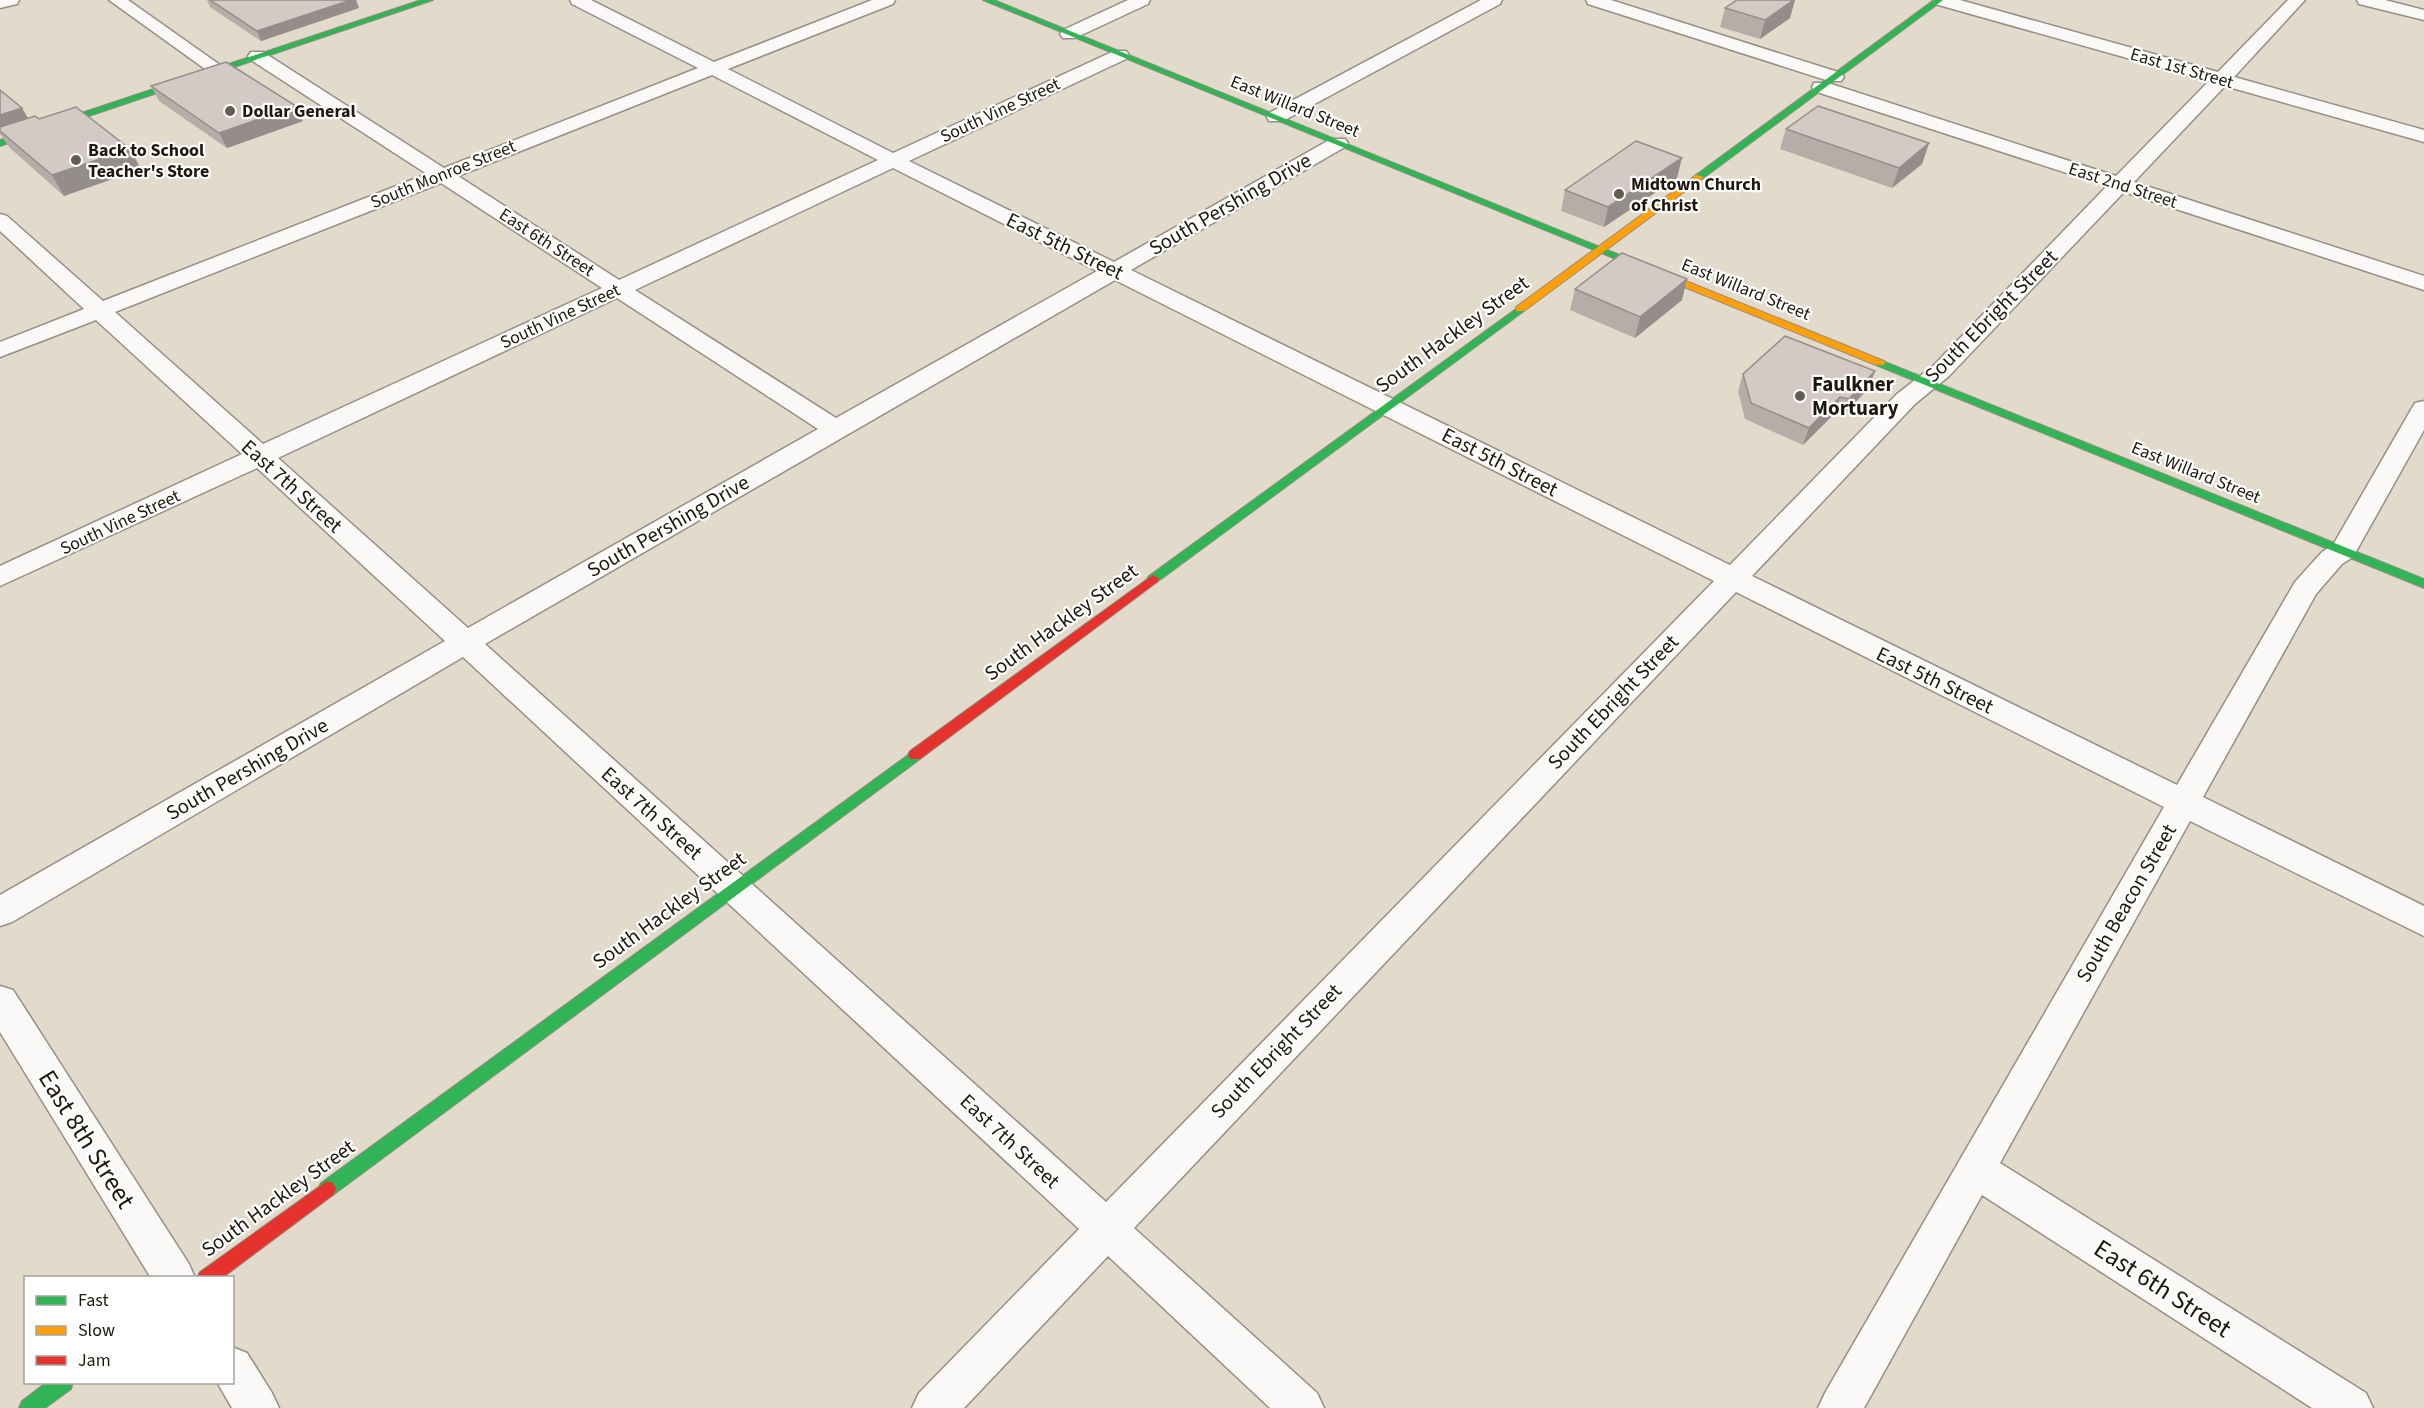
<svg xmlns="http://www.w3.org/2000/svg" width="2424" height="1408" font-family="'Source Sans 3',sans-serif">
<rect width="100%" height="100%" fill="#e2daca"/>
<g fill="none" stroke-linecap="round" stroke-linejoin="round">
<g stroke="#968f83" stroke-width="3">
<path id="street" d="M0 0H19L17 4 0 8Z
M109 0H128L227 70 224 74H212Z
M570 0H591L714 62 872 0H895L893 4 728 69 893 153 1114 51H1126L1129 55 1126 59 909 161 1114 262 1331 139H1345L1348 143 1345 147 1131 270 1730 565 1897 394 1933 366 2107 186 1814 91 1812 87 1814 83H1828L2116 176 2209 81 1935 4 1933 0H1960L2218 72 2288 0H2305L2234 77 2424 130V142L2225 86 2134 182 2424 276V290L2124 192 1949 376 1915 404 1752 576 2177 785 2295 582 2322 552 2333 545 2412 408 2415 403 2424 401V430L2353 557 2342 564 2316 594 2203 797 2424 906V936L2190 821 2000 1163 2366 1393 2373 1408H2312L1982 1195 1864 1408H1818L1825 1393 2164 807 1736 592 1134 1228 1317 1393 1324 1408H1270L1108 1256 964 1408H912L919 1393 1079 1229 463 657 12 922 0 926V895L445 641 257 468 0 586V566L242 454 96 320 0 357V342L84 309 0 231V214L7 216 103 301 427 174 251 60 248 56 251 52H263L444 168 698 68 572 4ZM712 75 878 160 619 280 458 176ZM893 168 1097 271 836 418 635 290ZM441 183 602 288 263 444 115 312ZM1115 280 1714 581 1106 1202 485 644ZM617 298 818 429 468 628 278 458Z
M1128 0H1150L1148 4 1075 38H1063L1060 34 1063 30Z
M1481 0H1502L1500 4 1283 121H1269L1267 117 1269 113Z
M1586 0H1611L1841 73 1844 77 1841 81H1829L1588 4Z
M2357 0H2385L2424 10V20L2359 4Z
M0 986 13 990 189 1264 195 1278H151L0 1032Z
M232 1347 247 1353 272 1393 279 1408H232L217 1382H232Z"/>
</g>
<g stroke="#968f83" stroke-width="2">
<path id="fast" d="M421 0H433L0 146V140Z
M983 0H994L1681 280 1680 282H1672Z
M1934 0H1943L1702 179H1696V175Z
M1520 306 1525 309 1524 311 1157 582H1149L1147 579 1149 576Z
M1880 360 2424 579V588L1876 365V361Z
M915 750 920 751 922 755 920 759 333 1195 327 1197 321 1195 318 1189 321 1183Z
M47 1382H73L71 1389 45 1408H19L22 1401Z"/>
</g>
<g stroke="#968f83" stroke-width="2">
<path id="slow" d="M1696 175 1704 177 1524 311H1516V307Z
M1676 277 1884 361 1885 363 1884 365H1876L1672 282V278Z"/>
</g>
<g stroke="#968f83" stroke-width="2">
<path id="jam" d="M1153 575 1159 579 1157 582 920 759H910L908 755 910 751Z
M327 1181 333 1183 336 1189 333 1195 222 1278H197L200 1272Z"/>
</g>
<use href="#street" fill="#fbf9f7" fill-rule="evenodd"/>
<use href="#fast" fill="#30b455" fill-rule="evenodd"/>
<use href="#slow" fill="#ff9f0a" fill-rule="evenodd"/>
<use href="#jam" fill="#e5322d" fill-rule="evenodd"/>
</g>
<path fill="#b6ada9" d="M207 0H356L359 8 261 41 210 7Z
M1725 8 1790 18 1760 39 1720 27Z
M151 86 303 121 227 148 159 101Z
M0 90 28 118 39 119 141 169 64 196 10 148 0 134Z
M1786 129 1929 143 1922 164 1892 188 1780 149Z
M1677 178 1604 227 1561 211 1565 190Z
M1575 289 1682 300 1635 338 1570 310Z
M1743 374 1869 388 1843 415 1834 414 1803 445 1745 419 1738 391Z"/>
<path fill="#948d89" d="M351 0H356L359 8 261 41 257 31Z
M1794 0H1795L1790 18 1760 39 1765 20Z
M296 106 303 121 227 148 219 133Z
M22 108 31 123 0 131V115Z
M1929 143 1922 164 1892 188 1899 168Z
M130 149 141 169 64 196 52 175Z
M1682 158 1677 178 1604 227 1608 207Z
M1687 279 1682 300 1635 338 1640 317Z
M1875 371 1869 388 1843 415 1849 399Z
M1840 397 1834 414 1803 445 1809 428Z"/>
<path fill="#d4c9c4" stroke="#948d89" stroke-width="1.5" d="M210 0H351L257 31Z
M1737 0H1794L1765 20 1725 8Z
M226 62 296 106 219 133 151 86Z
M0 90 22 108 0 115Z
M1818 106 1929 143 1899 168 1786 129Z
M76 107 130 149 52 175 0 131V127L35 116 39 119Z
M1636 141 1682 158 1608 207 1565 190Z
M1622 253 1687 279 1640 317 1575 289Z
M1785 336 1875 371 1849 399 1840 397 1809 428 1751 403 1743 374Z"/>
<g fill="#635c4f" stroke="#fff" stroke-width="2">
<circle cx="230" cy="111" r="6"/>
<circle cx="76" cy="160" r="6"/>
<circle cx="1619" cy="194" r="6"/>
<circle cx="1800" cy="396" r="6"/>
</g>
<g text-anchor="middle" stroke-width="4.5" stroke-linejoin="round" paint-order="stroke">
<g font-size="18" fill="#1e180d" stroke="#fff">
<text transform="translate(2182 68) rotate(16)" y="6">East 1st Street</text>
<text transform="translate(1295 106) rotate(22)" y="6">East Willard Street</text>
<text transform="translate(1000 110) rotate(-25)" y="6">South Vine Street</text>
<text transform="translate(443 174) rotate(-22)" y="6">South Monroe Street</text>
<text transform="translate(2123 185) rotate(18)" y="6">East 2nd Street</text>
<text transform="translate(547 242) rotate(33)" y="6">East 6th Street</text>
<text transform="translate(1746 289) rotate(22)" y="6">East Willard Street</text>
<text transform="translate(560 316) rotate(-25)" y="6">South Vine Street</text>
<text transform="translate(2196 472) rotate(22)" y="6">East Willard Street</text>
<text transform="translate(120 522) rotate(-25)" y="6">South Vine Street</text>
</g>
<g font-size="18" font-weight="bold" fill="#1e180d" stroke="#fff" text-anchor="start">
<text x="242" y="117">Dollar General</text>
<text x="88" y="156">Back to School<tspan x="88" dy="21">Teacher's Store</tspan></text>
<text x="1631" y="190">Midtown Church<tspan x="1631" dy="21">of Christ</tspan></text>
</g>
<g font-size="21" fill="#1e180d" stroke="#fff">
<text transform="translate(1230 204) rotate(-30)" y="7">South Pershing Drive</text>
<text transform="translate(1065 246) rotate(26)" y="7">East 5th Street</text>
<text transform="translate(1991 316) rotate(-45)" y="7">South Ebright Street</text>
<text transform="translate(1452 334) rotate(-36)" y="7">South Hackley Street</text>
<text transform="translate(1500 462) rotate(27)" y="7">East 5th Street</text>
<text transform="translate(292 486) rotate(42)" y="7">East 7th Street</text>
<text transform="translate(668 526) rotate(-30)" y="7">South Pershing Drive</text>
<text transform="translate(1061 622) rotate(-36)" y="7">South Hackley Street</text>
<text transform="translate(1935 680) rotate(26)" y="7">East 5th Street</text>
<text transform="translate(1613 702) rotate(-46)" y="7">South Ebright Street</text>
<text transform="translate(247 769) rotate(-30)" y="7">South Pershing Drive</text>
<text transform="translate(652 813) rotate(42)" y="7">East 7th Street</text>
<text transform="translate(2126 903) rotate(-60)" y="7">South Beacon Street</text>
<text transform="translate(669 910) rotate(-36)" y="7">South Hackley Street</text>
<text transform="translate(1276 1051) rotate(-46)" y="7">South Ebright Street</text>
<text transform="translate(1010 1141) rotate(43)" y="7">East 7th Street</text>
<text transform="translate(278 1198) rotate(-36)" y="7">South Hackley Street</text>
</g>
<g font-size="21" font-weight="bold" fill="#1e180d" stroke="#fff" text-anchor="start">
<text x="1812" y="391">Faulkner<tspan x="1812" dy="24">Mortuary</tspan></text>
</g>
<g font-size="26" fill="#1e180d" stroke="#fff">
<text transform="translate(87 1139) rotate(58)" y="9">East 8th Street</text>
<text transform="translate(2163 1288) rotate(33)" y="9">East 6th Street</text>
</g>
</g>
<rect x="24" y="1276" width="210" height="108" fill="#ffffff" stroke="#a5a39e" stroke-width="1.5"/>
<rect x="36" y="1296" width="30" height="9" fill="#30b455" stroke="#a5a39e" stroke-width="1.5"/>
<text x="78" y="1306" font-size="18" fill="#1e180d">Fast</text>
<rect x="36" y="1326" width="30" height="9" fill="#ff9f0a" stroke="#a5a39e" stroke-width="1.5"/>
<text x="78" y="1336" font-size="18" fill="#1e180d">Slow</text>
<rect x="36" y="1356" width="30" height="9" fill="#e5322d" stroke="#a5a39e" stroke-width="1.5"/>
<text x="78" y="1366" font-size="18" fill="#1e180d">Jam</text>
</svg>
